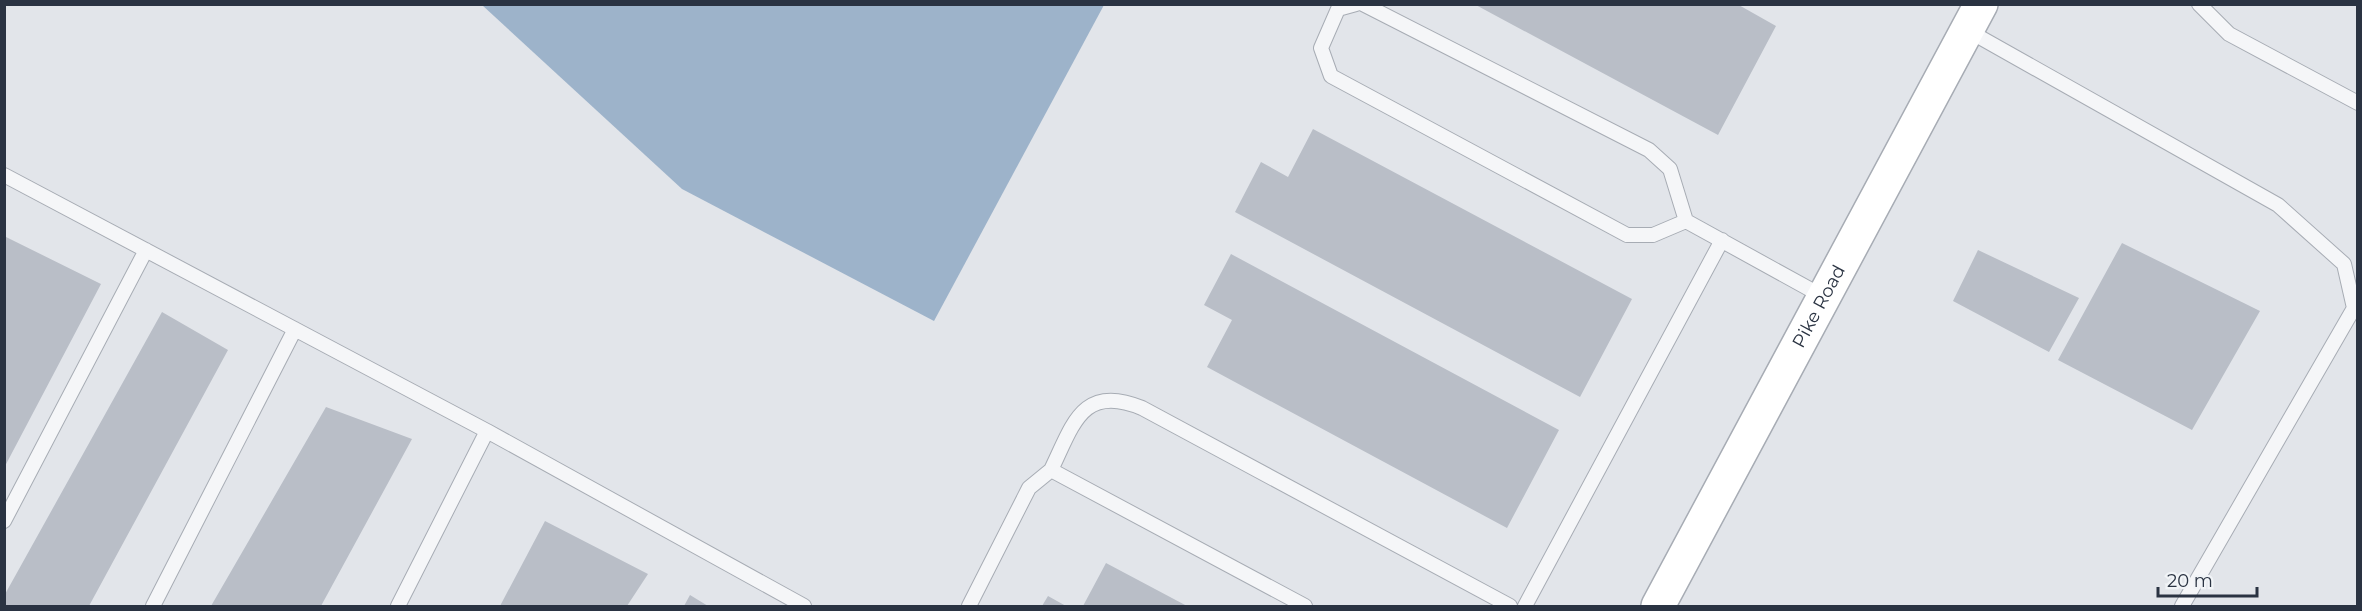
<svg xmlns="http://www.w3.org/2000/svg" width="2362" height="611" font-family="Montserrat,sans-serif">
<rect width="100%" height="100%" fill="#e2e5ea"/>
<path fill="#9db3ca" d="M482 5H1104L934 321 682 189Z"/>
<path fill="#b9bec7" d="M1474 4H1737L1776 26 1718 135Z
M1313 129 1632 299 1580 397 1235 212 1261 162 1288 177Z
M4 236 101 284 4 468Z
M2122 243 2260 311 2192 430 2058 360Z
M1978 250 2079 298 2049 352 1953 301Z
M1231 254 1559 430 1507 528 1207 367 1232 320 1204 305Z
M162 312 228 350 89 606H4V596Z
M326 407 412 439 321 606H211Z
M545 521 648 574 627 606H500Z
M1106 563 1187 606H1083Z
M690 595 708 606H684Z
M1048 596 1066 606H1042Z"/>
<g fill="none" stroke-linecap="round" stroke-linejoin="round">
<g stroke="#a7acb4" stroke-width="16">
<path id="lane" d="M1356 4 1338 9 1321 48 1331 76 1627 235H1653L1686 221
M1363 4 1649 150 1670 169 1686 221 1824 297
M2199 4 2229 34 2358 103
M1967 30 2278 205 2344 264 2354 308 2182 606
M4 175 487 431 398 606
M487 431 804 606
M4 521 146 250
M153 606 295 329
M969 606 1029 488 1051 470
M1305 606 1051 470C1073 425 1082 383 1142 408L1510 606
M1525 606 1722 240"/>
</g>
<g stroke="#a7acb4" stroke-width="36">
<g id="secondary">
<path id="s1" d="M1658 606 1981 4"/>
</g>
</g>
<use href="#lane" stroke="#f5f6f8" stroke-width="14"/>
<use href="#secondary" stroke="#fff" stroke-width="33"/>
</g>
<g text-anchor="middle" stroke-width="5" stroke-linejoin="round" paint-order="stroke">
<g font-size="18" fill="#2a3342" stroke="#f1f4f7">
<text dy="6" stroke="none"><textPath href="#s1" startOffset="340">Pike Road</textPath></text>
</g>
</g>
<rect width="2362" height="611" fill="none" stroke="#2a3342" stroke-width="12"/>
<path d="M2158 587v9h99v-9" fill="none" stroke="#2a3342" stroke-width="3"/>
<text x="2167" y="587" font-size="18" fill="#2a3342" stroke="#f1f4f7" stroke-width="4.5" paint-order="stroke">20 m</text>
</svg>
